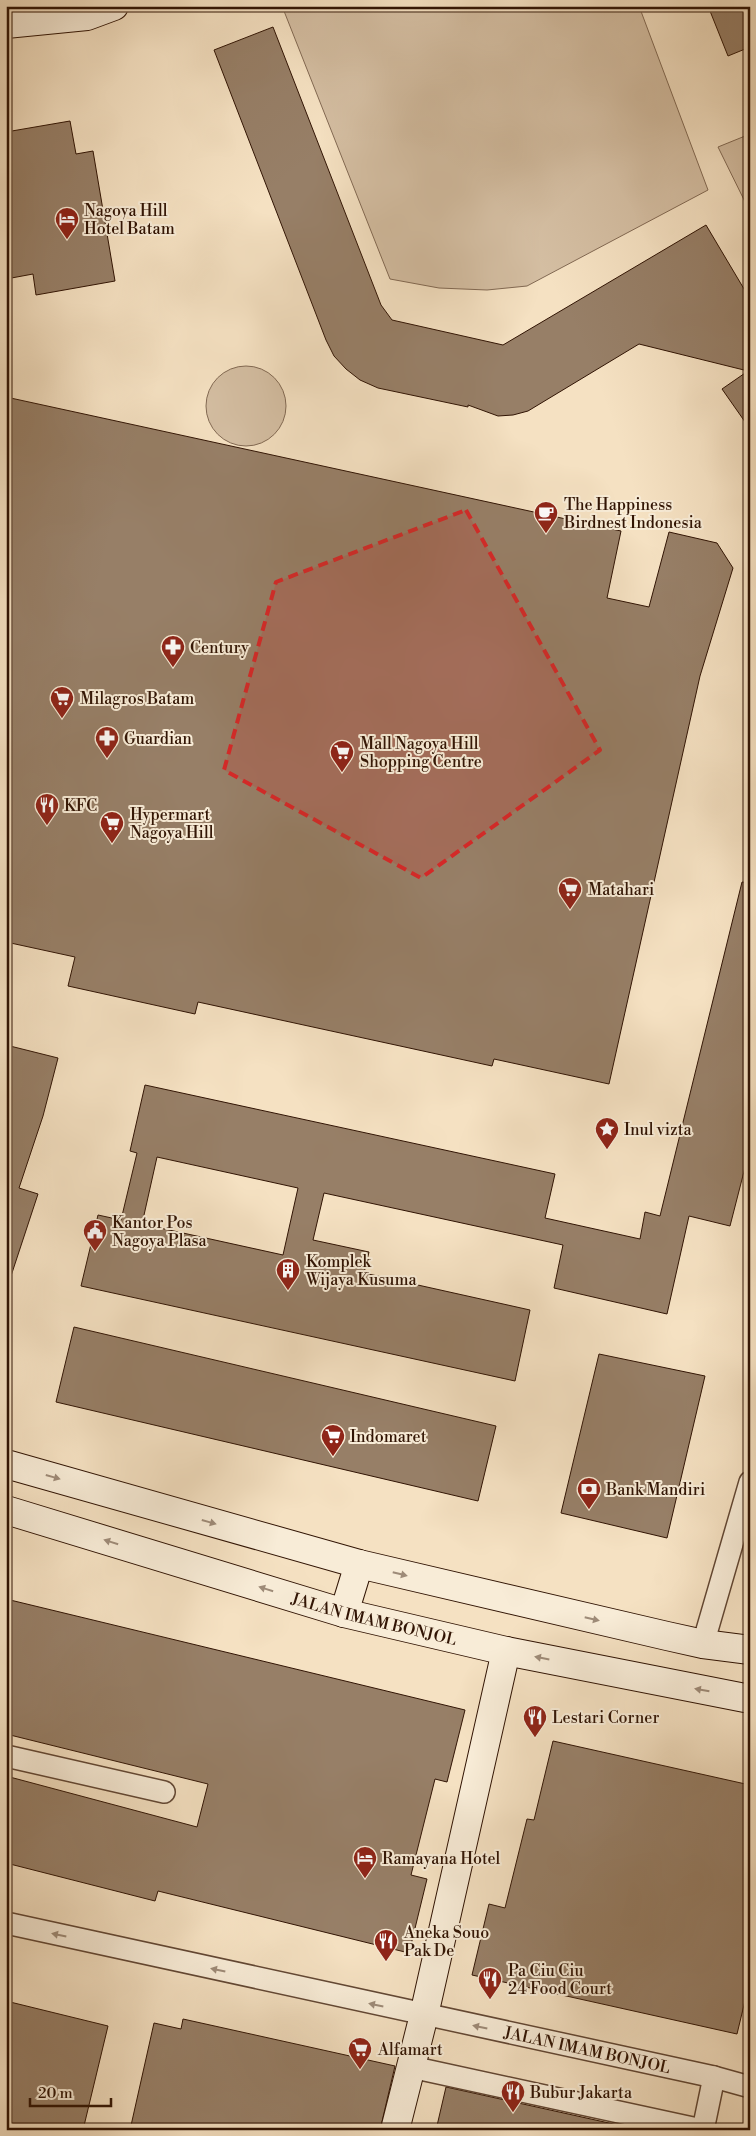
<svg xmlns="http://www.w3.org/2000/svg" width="756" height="2136" font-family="'Libre Bodoni',serif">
<rect width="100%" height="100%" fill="#f5e1c2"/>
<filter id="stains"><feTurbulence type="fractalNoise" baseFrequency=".004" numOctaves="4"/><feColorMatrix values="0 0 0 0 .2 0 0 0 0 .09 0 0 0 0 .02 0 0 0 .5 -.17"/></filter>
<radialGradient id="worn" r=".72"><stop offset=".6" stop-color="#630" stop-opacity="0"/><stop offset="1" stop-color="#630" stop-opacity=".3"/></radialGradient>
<path fill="#d4bea2" stroke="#826953" d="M282 6H639L708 190 527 286 487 290 439 288 390 279Z
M750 134V212L718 147Z
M206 406a40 40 0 1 1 80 0a40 40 0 1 1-80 0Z"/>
<path fill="#977f67" stroke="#311404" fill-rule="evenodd" d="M708 6H750V47L728 56Z
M273 27 381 305 392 320 503 345 706 225 750 299V429L722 389 748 371 639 344 528 411 513 415 498 416 468 405V407L378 388 360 380 346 369 334 356 326 340 214 50Z
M70 121 76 154 93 151 115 281 36 295 33 274 6 279V132Z
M6 397 621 531 607 598 649 607 669 532 717 543 733 568 700 676 609 1084 494 1059 492 1066 198 1002 195 1014 68 986 75 957 6 942Z
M742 882 750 883V1148L730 1226 689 1216 667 1314 554 1288 563 1245 324 1193 313 1240 369 1252 364 1273 530 1310 515 1381 81 1286 98 1215 121 1220 137 1153 130 1151 145 1085 555 1174 545 1218 640 1239 645 1212 660 1216ZM157 1157 298 1188 283 1255 142 1224Z
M6 1045 58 1058 43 1116 19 1188 38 1194 10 1279 6 1278Z
M74 1327 496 1426 478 1501 56 1402Z
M599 1354 705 1376 667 1538 561 1513Z
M6 1599 465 1710 447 1782 435 1779 411 1875 427 1879 409 1953 158 1891 155 1901 6 1863V1776L197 1827 208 1784 6 1734Z
M553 1741 750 1785V1980L737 2034 472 1975 489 1904 505 1908 527 1819 534 1820Z
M6 2001 108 2026 83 2130H6Z
M183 2019 395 2066 380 2130H130L154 2023 181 2029Z
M446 2087 618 2125V2130H436Z"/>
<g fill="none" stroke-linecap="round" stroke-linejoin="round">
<g stroke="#624734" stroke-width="24">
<g id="street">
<path d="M703 1644 750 1482"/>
<path d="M6 1756 164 1792"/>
<path id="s1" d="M6 1923 714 2077 750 2087"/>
<path d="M411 2067 702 2130"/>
<path d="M703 2130 714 2077"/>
</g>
</g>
<g stroke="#311404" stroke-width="30">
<g id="secondary">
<path d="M6 24 87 16 114 6"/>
<path d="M6 1464 359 1564 667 1636 703 1644 750 1650"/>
<path id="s2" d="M6 1510 344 1613 506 1651 750 1699"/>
<path d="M344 1613 359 1564"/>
<path d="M395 2130 424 2015 506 1651"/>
</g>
</g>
<use href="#street" stroke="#f8ecd7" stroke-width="21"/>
<use href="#secondary" stroke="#f8ecd7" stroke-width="28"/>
</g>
<defs><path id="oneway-solid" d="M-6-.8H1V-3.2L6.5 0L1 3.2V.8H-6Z" transform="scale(1.25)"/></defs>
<g fill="#9e8b78">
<use href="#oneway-solid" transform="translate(53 1477) rotate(16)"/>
<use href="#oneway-solid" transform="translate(209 1522) rotate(16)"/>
<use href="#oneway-solid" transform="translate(111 1542) rotate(-163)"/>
<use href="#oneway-solid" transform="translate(400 1574) rotate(14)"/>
<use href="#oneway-solid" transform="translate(266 1589) rotate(-163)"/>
<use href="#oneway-solid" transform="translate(592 1619) rotate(13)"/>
<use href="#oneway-solid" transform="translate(542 1658) rotate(-169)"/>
<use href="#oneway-solid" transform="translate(702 1690) rotate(-170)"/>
<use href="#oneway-solid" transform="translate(59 1935) rotate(-168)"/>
<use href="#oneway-solid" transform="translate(218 1970) rotate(-168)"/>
<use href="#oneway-solid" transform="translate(376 2005) rotate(-168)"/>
<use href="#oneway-solid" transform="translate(480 2027) rotate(-168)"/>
</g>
<path fill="#d62828" fill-opacity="0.2" stroke="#d62828" stroke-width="4" stroke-dasharray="10 6" stroke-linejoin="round" d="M466 510 600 750 421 878 224 770 276 582Z"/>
<defs>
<g id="hotel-pin" transform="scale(1.25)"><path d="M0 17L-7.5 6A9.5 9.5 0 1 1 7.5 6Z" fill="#8f2418" stroke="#f8ecd7"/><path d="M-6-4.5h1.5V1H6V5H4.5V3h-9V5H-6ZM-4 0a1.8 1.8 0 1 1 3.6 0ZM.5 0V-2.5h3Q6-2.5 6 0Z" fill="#fff"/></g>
<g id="cafe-pin" transform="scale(1.25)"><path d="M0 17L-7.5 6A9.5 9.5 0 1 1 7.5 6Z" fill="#8f2418" stroke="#f8ecd7"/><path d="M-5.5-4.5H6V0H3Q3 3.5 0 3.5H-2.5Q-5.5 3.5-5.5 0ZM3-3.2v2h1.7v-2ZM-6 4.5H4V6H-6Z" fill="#fff"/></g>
<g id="pharmacy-pin" transform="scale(1.25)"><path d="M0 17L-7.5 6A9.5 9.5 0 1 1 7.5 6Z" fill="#8f2418" stroke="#f8ecd7"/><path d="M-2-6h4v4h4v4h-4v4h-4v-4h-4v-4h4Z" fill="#fff"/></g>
<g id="supermarket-pin" transform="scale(1.25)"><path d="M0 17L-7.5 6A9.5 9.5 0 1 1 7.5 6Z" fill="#8f2418" stroke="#f8ecd7"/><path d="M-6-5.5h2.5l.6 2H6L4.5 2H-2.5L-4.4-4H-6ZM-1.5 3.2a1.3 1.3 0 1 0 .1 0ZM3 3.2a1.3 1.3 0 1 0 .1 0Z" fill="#fff"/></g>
<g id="restaurant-pin" transform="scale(1.25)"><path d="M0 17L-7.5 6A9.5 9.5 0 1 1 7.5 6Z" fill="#8f2418" stroke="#f8ecd7"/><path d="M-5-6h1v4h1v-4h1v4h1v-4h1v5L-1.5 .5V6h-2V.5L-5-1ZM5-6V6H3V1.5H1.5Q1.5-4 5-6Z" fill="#fff"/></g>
<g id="sight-pin" transform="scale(1.25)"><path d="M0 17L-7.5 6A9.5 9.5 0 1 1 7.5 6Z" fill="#8f2418" stroke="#f8ecd7"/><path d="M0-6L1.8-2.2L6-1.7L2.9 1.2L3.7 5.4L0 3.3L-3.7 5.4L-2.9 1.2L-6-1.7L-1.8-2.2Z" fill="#fff"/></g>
<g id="civic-pin" transform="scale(1.25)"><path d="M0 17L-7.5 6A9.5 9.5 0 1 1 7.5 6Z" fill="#8f2418" stroke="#f8ecd7"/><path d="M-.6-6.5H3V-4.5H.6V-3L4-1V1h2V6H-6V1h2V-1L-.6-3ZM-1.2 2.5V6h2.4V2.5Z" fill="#fff"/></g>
<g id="building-pin" transform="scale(1.25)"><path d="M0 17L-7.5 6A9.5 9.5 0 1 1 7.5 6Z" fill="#8f2418" stroke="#f8ecd7"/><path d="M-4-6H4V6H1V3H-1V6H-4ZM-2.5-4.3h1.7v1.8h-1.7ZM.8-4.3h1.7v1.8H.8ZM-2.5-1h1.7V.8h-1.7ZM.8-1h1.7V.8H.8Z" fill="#fff"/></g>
<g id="bank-pin" transform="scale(1.25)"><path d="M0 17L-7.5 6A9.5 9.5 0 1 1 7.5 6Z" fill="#8f2418" stroke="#f8ecd7"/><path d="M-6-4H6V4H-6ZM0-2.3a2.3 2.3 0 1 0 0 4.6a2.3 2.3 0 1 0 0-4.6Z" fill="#fff"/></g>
</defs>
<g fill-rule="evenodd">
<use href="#hotel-pin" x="67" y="219"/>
<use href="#cafe-pin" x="546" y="513"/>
<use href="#pharmacy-pin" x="173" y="647"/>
<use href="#supermarket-pin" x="62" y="698"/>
<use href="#pharmacy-pin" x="107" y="738"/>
<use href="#supermarket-pin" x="342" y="752"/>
<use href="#restaurant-pin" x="47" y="805"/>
<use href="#supermarket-pin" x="112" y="823"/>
<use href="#supermarket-pin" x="570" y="889"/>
<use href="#sight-pin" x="607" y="1129"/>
<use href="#civic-pin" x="95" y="1231"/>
<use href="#building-pin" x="288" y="1270"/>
<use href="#supermarket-pin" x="333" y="1436"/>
<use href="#bank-pin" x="589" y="1489"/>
<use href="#restaurant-pin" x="535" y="1717"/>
<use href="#hotel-pin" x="365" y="1858"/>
<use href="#restaurant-pin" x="386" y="1941"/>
<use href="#restaurant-pin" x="490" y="1979"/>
<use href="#supermarket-pin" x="360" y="2049"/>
<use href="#restaurant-pin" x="513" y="2092"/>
</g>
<g text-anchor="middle" stroke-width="4" stroke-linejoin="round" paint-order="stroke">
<g font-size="16" fill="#311404" stroke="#f8ecd7" text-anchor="start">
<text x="84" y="216">Nagoya Hill<tspan x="84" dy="18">Hotel Batam</tspan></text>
<text x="564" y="510">The Happiness<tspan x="564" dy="18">Birdnest Indonesia</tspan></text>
<text x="190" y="653">Century</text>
<text x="80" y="704">Milagros Batam</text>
<text x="124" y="744">Guardian</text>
<text x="360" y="749">Mall Nagoya Hill<tspan x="360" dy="18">Shopping Centre</tspan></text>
<text x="64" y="811">KFC</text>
<text x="130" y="820">Hypermart<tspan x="130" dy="18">Nagoya Hill</tspan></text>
<text x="588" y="895">Matahari</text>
<text x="624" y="1135">Inul vizta</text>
<text x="112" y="1228">Kantor Pos<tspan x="112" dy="18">Nagoya Plasa</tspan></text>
<text x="306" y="1267">Komplek<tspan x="306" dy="18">Wijaya Kusuma</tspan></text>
<text x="350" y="1442">Indomaret</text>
<text x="606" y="1495">Bank Mandiri</text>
<text x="552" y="1723">Lestari Corner</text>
<text x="382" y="1864">Ramayana Hotel</text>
<text x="404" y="1938">Aneka Souo<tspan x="404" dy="18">Pak De</tspan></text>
<text x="508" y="1976">Pa Ciu Ciu<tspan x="508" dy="18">24 Food Court</tspan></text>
<text x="378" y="2055">Alfamart</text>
<text x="530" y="2098">Bubur Jakarta</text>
</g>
<g font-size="16" fill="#311404" stroke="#f8ecd7">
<text dy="6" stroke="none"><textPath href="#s2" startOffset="384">JALAN IMAM BONJOL</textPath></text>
<text dy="6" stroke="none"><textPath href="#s1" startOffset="595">JALAN IMAM BONJOL</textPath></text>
</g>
</g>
<rect width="756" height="2136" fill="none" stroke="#f5e1c2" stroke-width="25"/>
<rect x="8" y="8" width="741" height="2121" fill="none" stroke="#311404" stroke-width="2.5"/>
<rect x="12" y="12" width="731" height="2111" fill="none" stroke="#311404"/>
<path d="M30 2098v8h81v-8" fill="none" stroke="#311404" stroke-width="2.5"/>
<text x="38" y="2098" font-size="15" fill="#311404" stroke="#f8ecd7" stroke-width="4" paint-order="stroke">20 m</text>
<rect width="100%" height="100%" filter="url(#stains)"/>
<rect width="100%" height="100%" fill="url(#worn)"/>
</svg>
